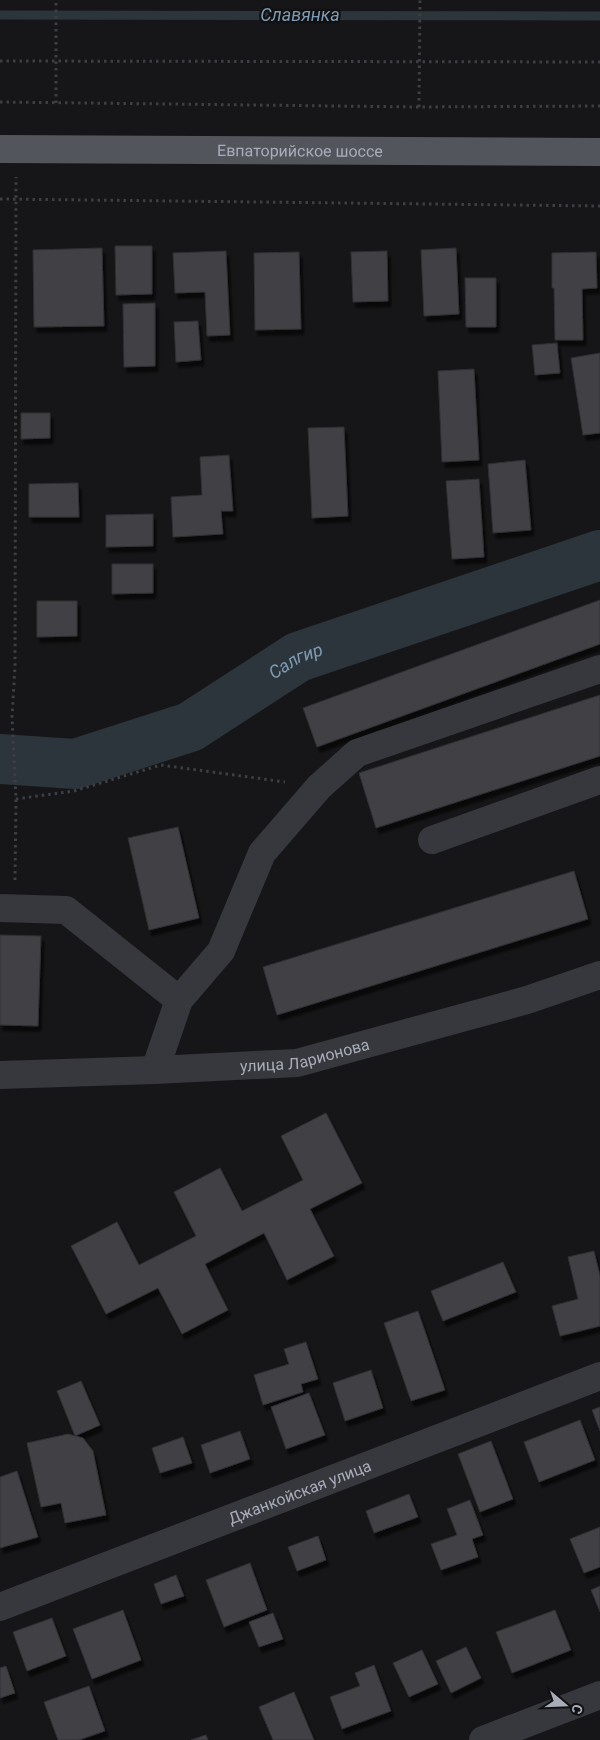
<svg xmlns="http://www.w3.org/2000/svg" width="600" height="1740" font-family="Roboto,sans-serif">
<defs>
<filter id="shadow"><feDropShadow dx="3" dy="5.5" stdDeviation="1" flood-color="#0009"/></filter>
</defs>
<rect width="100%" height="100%" fill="#161618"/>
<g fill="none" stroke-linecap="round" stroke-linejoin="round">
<path stroke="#2c353c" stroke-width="9" d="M0 15 600 16"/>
<path stroke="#2c353c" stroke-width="50" id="s1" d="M0 759 75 764 190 727 298 657 600 555"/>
</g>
<path fill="#404145" stroke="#303034" filter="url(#shadow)" d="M115 246H152V294L116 295Z
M102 248 104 326 34 327 33 250Z
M456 248 459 314 424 316 421 250Z
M226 251 230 335 207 336 205 292 175 293 173 253Z
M387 251 388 301 353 302 351 252Z
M299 252 301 329 255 330 254 253Z
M596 252 597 288 582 289 583 340H555L554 288H552V253Z
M465 278H496V327H466Z
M155 303V366L124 367 123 304Z
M198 321 201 360 176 362 174 322Z
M557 343 560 373 535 375 532 345Z
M600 353V433L583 435 571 358Z
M474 369 479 460 442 462 438 371Z
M21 413H50V438L21 439Z
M344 427 348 516 312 518 308 428Z
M229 455 233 511H221L223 534 173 537 171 497 202 495 200 457Z
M525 460 531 530 493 533 488 464Z
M479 479 484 557 452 559 446 481Z
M78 483 79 517H29V484Z
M153 514V546L106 547V515Z
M112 564H153V593L112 594Z
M600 600V644L317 747 303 708Z
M37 601H77V636L37 637Z
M600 695V756L376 828 359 773Z
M178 827 199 918 149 930 128 838Z
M574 871 588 919 277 1015 263 967Z
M0 935 41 936 38 1026 0 1025Z
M326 1113 362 1183 310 1209 334 1256 287 1280 264 1233 205 1264 228 1310 182 1334 158 1288 106 1314 71 1246 117 1222 139 1265 196 1236 174 1192 220 1168 242 1211 303 1180 281 1136Z
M594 1251 600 1276V1326L560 1336 552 1306 578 1299 568 1257Z
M503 1262 516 1292 443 1321 431 1291Z
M418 1311 445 1390 411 1401 384 1323Z
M306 1342 318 1379 301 1384 303 1392 263 1405 254 1375 289 1364 284 1349Z
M371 1370 383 1408 345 1421 333 1383Z
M81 1381 100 1425 75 1436 57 1391Z
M309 1393 325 1435 286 1449 271 1407Z
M600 1407V1431L592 1410Z
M580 1420 595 1460 539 1482 524 1442Z
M240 1431 250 1459 210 1473 201 1445Z
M68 1434 83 1438 93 1451 106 1515 65 1523 61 1503 41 1507 27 1443Z
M183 1437 192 1463 160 1473 152 1448Z
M491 1441 513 1499 480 1512 458 1454Z
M17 1471 38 1537 0 1548V1477Z
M409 1494 418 1517 374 1533 366 1511Z
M470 1500 483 1535 472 1539 478 1557 441 1570 431 1544 457 1535 447 1509Z
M600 1527V1567L584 1573 570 1539Z
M318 1536 326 1560 297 1571 288 1547Z
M250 1563 267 1610 224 1627 206 1580Z
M176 1575 184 1596 161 1604 154 1584Z
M600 1586V1612L591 1590Z
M123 1610 141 1660 92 1679 73 1629Z
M555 1610 571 1650 512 1673 496 1632Z
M273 1613 283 1639 259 1647 249 1622Z
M52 1618 66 1656 27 1671 13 1632Z
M466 1647 481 1678 451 1693 436 1661Z
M422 1650 438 1684 409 1697 393 1663Z
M374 1665 391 1711 342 1729 330 1697 360 1686 355 1673Z
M6 1666 15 1693 0 1698V1668Z
M89 1686 105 1731 79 1740H58L44 1702Z
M294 1692 314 1740H273L259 1707Z
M206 1735 208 1740H191Z"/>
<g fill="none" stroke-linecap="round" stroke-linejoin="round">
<path stroke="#3d3f44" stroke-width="3" stroke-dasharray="2.5 4" stroke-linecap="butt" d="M0 61 600 62
M0 102 419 107 600 106
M56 103V0
M419 107 420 0
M0 199 600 206
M16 799 74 791 161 765 285 782
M15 880 16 799 12 717 15 667 16 177"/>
<g stroke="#37383d" stroke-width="28">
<path d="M432 840 600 780"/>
<path d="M0 908 66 910 179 1000"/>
<path d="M155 1070 179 1000 221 951 262 853 319 787 357 753 600 669"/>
<path id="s2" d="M0 1075 155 1070 297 1063 527 1000 600 975"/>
<path id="s3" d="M0 1607 600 1376"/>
<path d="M483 1740 600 1695"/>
</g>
<path stroke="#53555c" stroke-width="28" id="s4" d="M0 149 600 152"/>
</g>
<g text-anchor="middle" stroke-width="4.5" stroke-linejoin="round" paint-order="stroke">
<g font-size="16" fill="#a8adb8" stroke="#111113">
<text dy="6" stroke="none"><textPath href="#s4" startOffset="300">Евпаторийское шоссе</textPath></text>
<text dy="6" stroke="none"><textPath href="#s2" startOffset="306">улица Ларионова</textPath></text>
<text dy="6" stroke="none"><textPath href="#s3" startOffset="321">Джанкойская улица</textPath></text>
</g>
<g font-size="18" font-style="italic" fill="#7f9bb3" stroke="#111113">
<text x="300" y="21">Славянка</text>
<text dy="6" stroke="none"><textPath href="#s1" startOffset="321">Салгир</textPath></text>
</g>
</g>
<g transform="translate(565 1705) rotate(109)" stroke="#111113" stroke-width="4" paint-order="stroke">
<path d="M0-4L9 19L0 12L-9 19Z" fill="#a8adb8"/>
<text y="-8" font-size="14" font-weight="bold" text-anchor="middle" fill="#a8adb8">С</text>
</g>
</svg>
